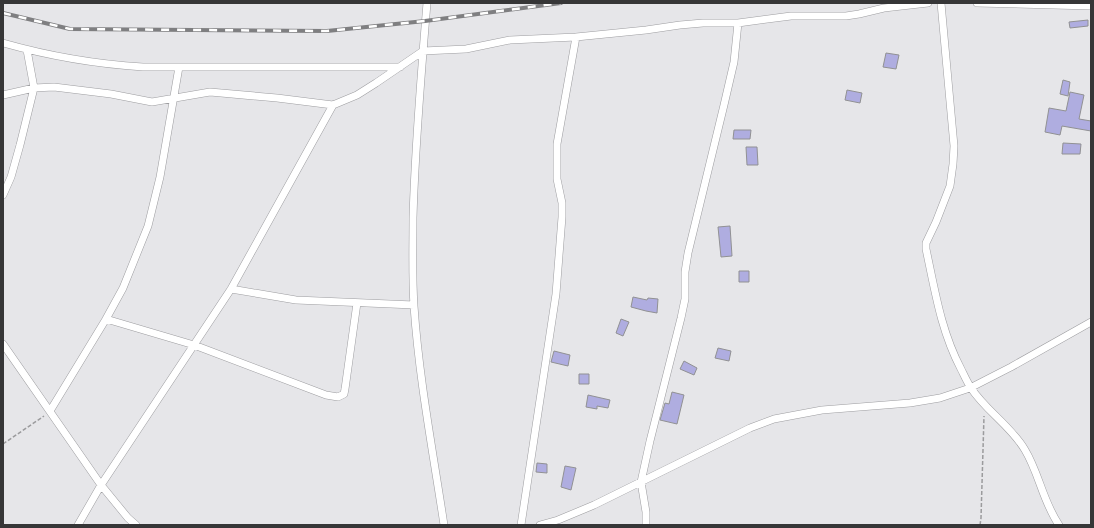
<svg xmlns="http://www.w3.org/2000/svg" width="1094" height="528" font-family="'Asap Condensed',sans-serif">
<rect width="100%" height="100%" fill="#e6e6e9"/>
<path fill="#afade0" stroke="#919193" d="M1088 20V26L1070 28 1069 22Z
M886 53 899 55 896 69 883 67Z
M1063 80 1070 82 1068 96 1060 94Z
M847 90 862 93 860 103 845 100Z
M1070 92 1084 95 1079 119 1091 121V131L1062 126 1060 135 1045 132 1049 108 1066 111Z
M734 130H751L750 139H733Z
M1063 143 1081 144 1080 154H1062Z
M746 147H757L758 165H747Z
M730 226 732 256 721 257 718 227Z
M739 271H749V282H739Z
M633 297 647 300 648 298 658 299 657 313 646 311 631 307Z
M621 319 629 322 623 336 616 333Z
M718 348 731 351 729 361 715 358Z
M554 351 570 355 568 366 551 362Z
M684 361 697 368 694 375 680 369Z
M579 374H589V384H579Z
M672 392 684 395 677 424 660 420 665 403 669 404Z
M588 395 610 400 608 408 597 406V409L586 407Z
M537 463 547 464V473L536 472Z
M565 466 576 468 571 490 561 487Z"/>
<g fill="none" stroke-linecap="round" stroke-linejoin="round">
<g stroke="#9d9da0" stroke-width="8">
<path id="street" d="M427 3C421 75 415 146 413 218 413 247 412 277 414 306 419 379 433 452 444 525
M941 3 954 146 953 164 950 186 936 222 926 243V249C935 291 941 331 961 369 964 375 967 382 971 388 986 411 1011 426 1025 450 1039 473 1043 502 1059 525
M977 3 1091 6
M3 43C49 56 95 64 143 67H400
M3 95 34 88 54 87 111 94 152 102 210 92 277 98 333 105 357 95 376 83 423 51 466 49 510 40 576 37 646 30 680 25 703 23H738L791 16H846L859 14 884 8 928 3
M3 195 11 177 20 145 34 88 27 50
M231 289 296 300 414 305
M106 319 194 345 326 395 338 397 344 394 345 389 357 303
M3 344 60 426 101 485 128 518 136 525
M50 411 106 319 123 288 148 226 160 177 179 67
M78 525 101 485 231 289 333 105
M521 525 556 294 562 217V203L557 179V144L576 37
M540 525 558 520 594 505 750 428 774 419 822 410 910 403 940 398 970 388 1011 367 1091 322
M646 525V512L641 482 650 441 681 318 685 299V272L688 253 724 105 734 62 738 23"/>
</g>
<path stroke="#9b9b9d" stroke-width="1.5" stroke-dasharray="4 2" stroke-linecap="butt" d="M3 444 44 416
M980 525 981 518 984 416"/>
<use href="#street" stroke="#fff" stroke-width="7"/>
<g stroke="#7f7f81" stroke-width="4">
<path id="rail" d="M3 13 70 29 327 31 425 21 561 3"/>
</g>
<use href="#rail" stroke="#fff" stroke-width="2.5" stroke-dasharray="8" stroke-linecap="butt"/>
</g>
<rect width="1094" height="528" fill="none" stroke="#363637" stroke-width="8"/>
</svg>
